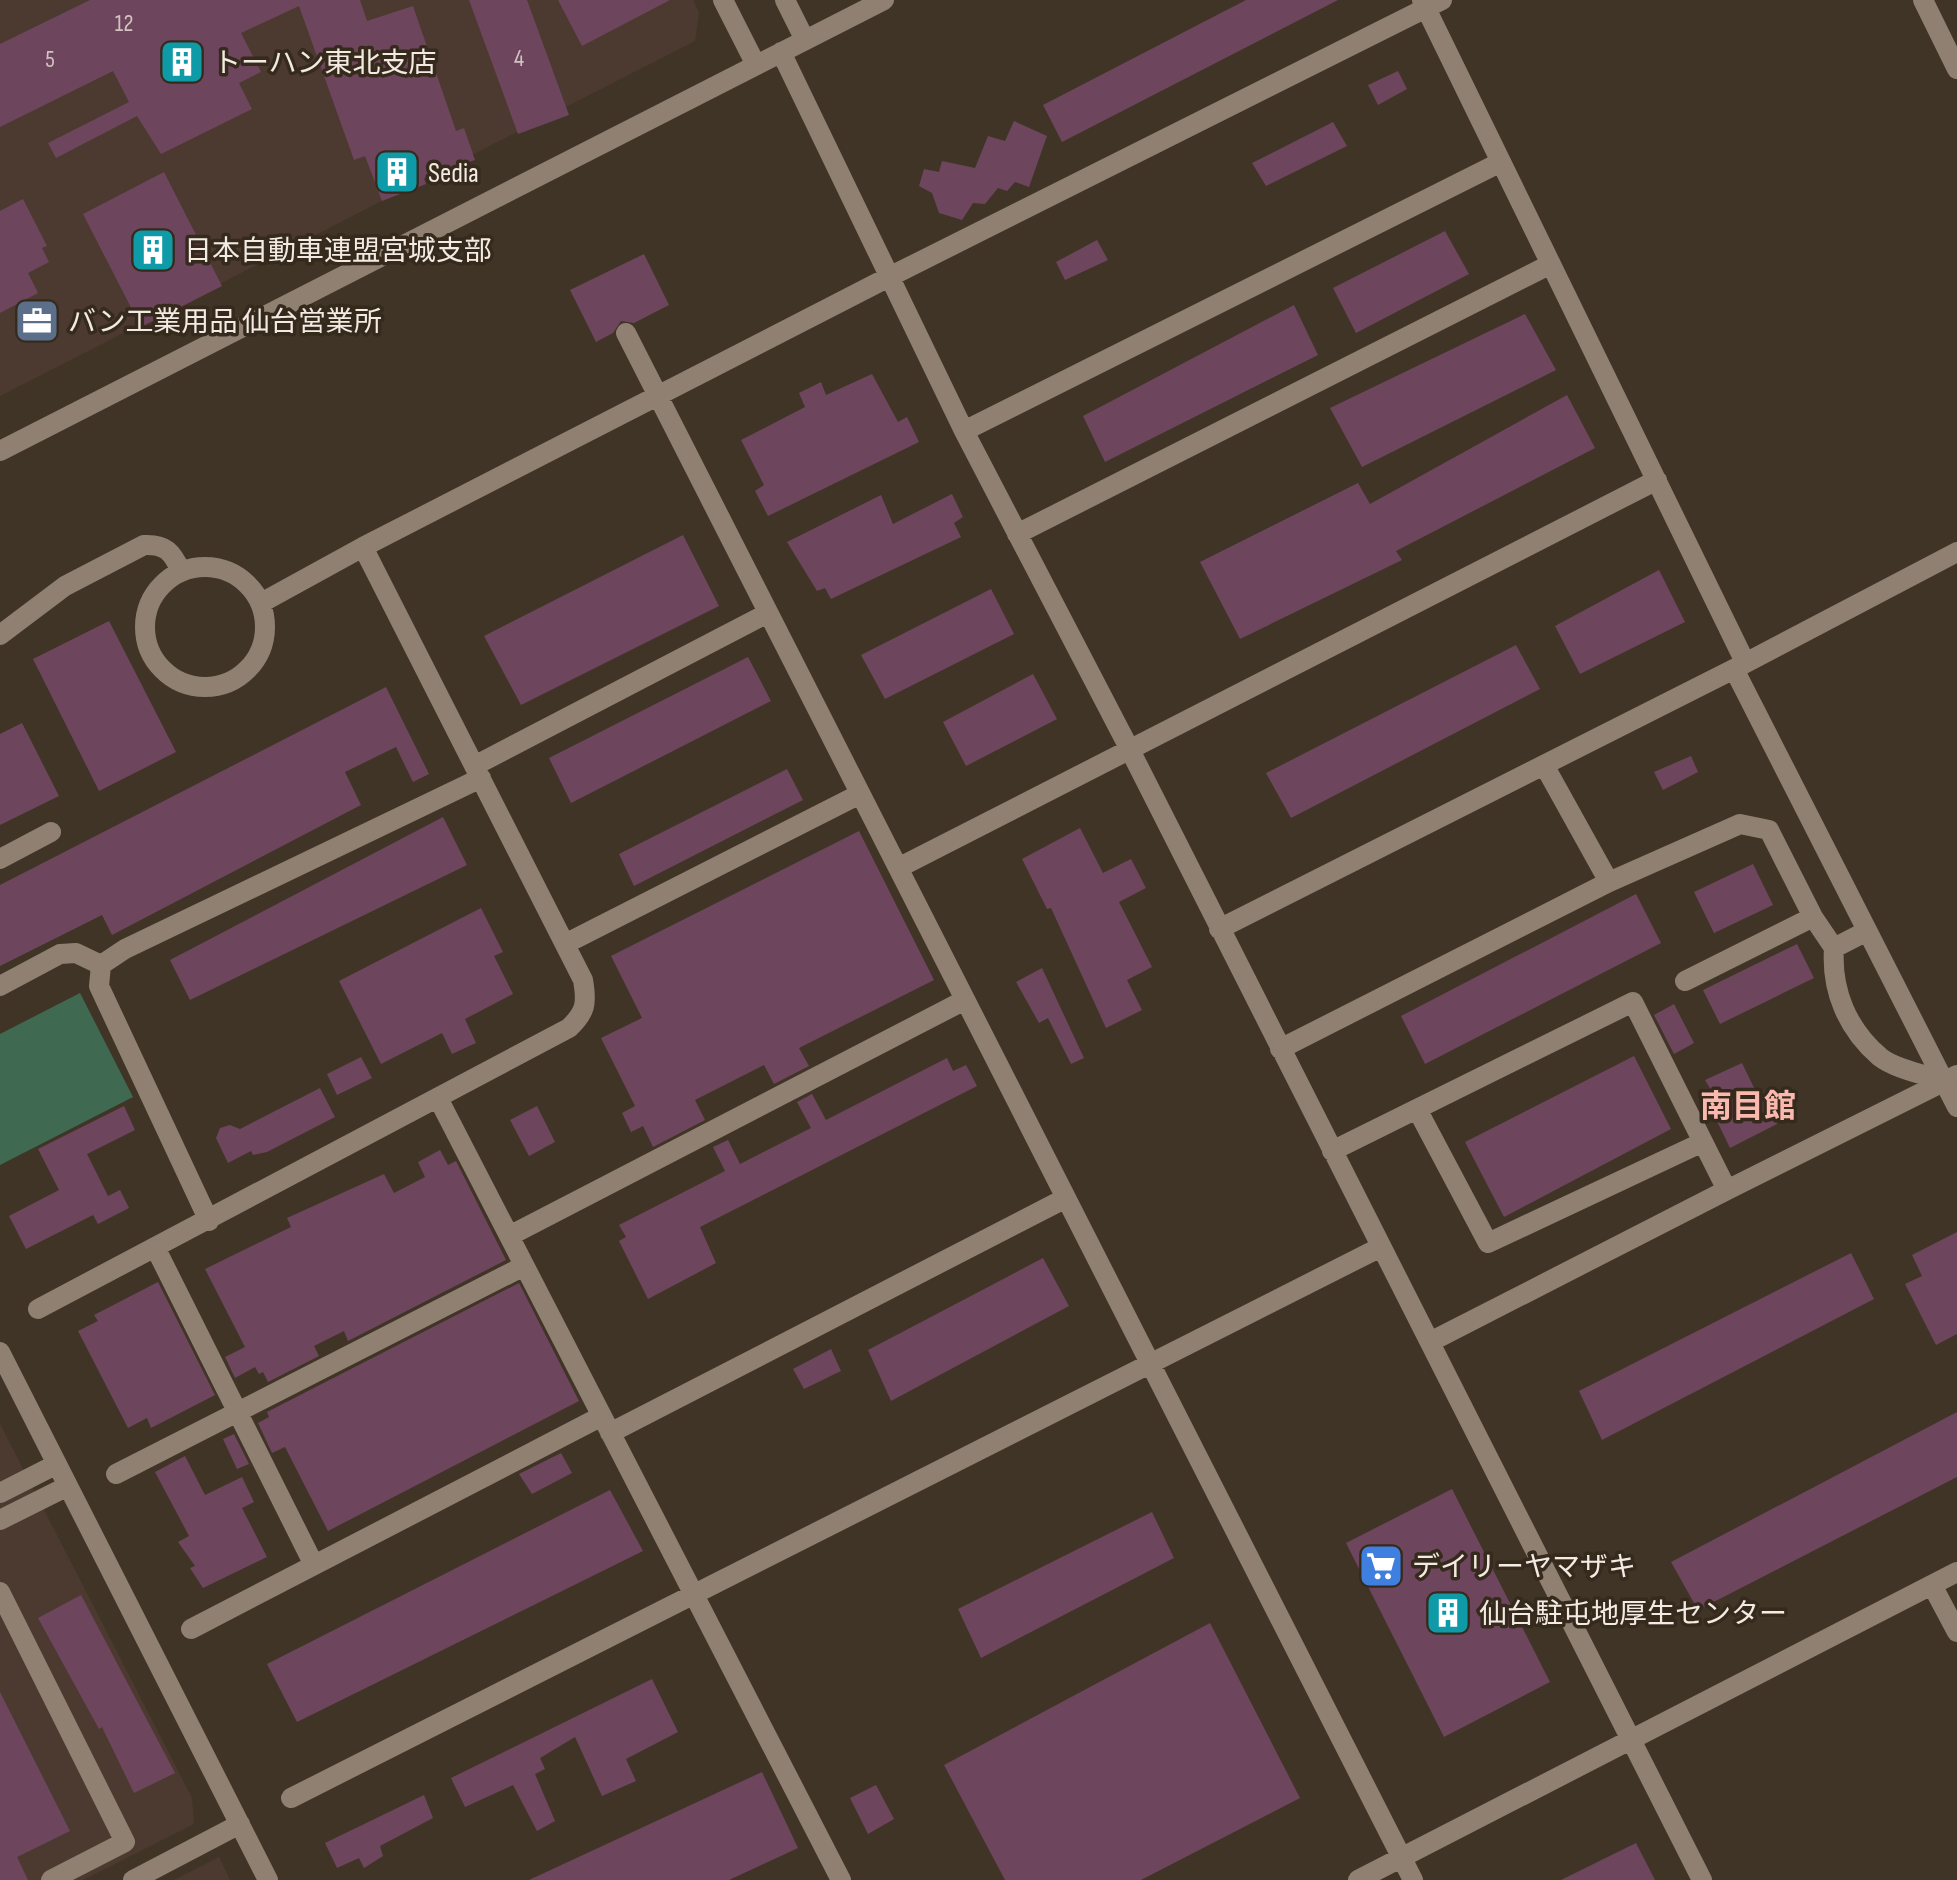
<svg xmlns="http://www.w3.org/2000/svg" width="1957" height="1880" font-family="'Sofia Sans Condensed','Noto Sans JP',sans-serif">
<rect width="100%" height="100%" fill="#403427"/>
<path fill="#4c3a31" d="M0 0H693L699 12 695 41 0 396Z
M0 1424 192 1798 194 1824 83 1880H0Z
M219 1857 230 1880H174Z"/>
<path fill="#3f6a51" d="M80 993 133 1097 0 1165V1034Z"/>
<path fill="#6d465d" d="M90 0H360L367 21 413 6 456 131 464 128 475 160 424 178 426 184 382 201 365 156 354 160 299 6 241 33 261 72 239 83 252 109 161 154 137 116 56 158 48 143 129 102 113 71 0 127V44Z
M469 0H527L569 115 518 134Z
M558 0H670L582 46Z
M1246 0H1338L1062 142 1043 105Z
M1398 71 1407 89 1378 105 1368 85Z
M1014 121 1047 136 1029 187 1015 182 1007 191 998 188 985 204 973 203 962 220 939 213 932 193 919 186 924 169 939 172 942 161 975 168 988 136 1005 141Z
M1333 122 1347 146 1266 186 1252 163Z
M164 172 222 286 141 327 83 214Z
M23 199 47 246 42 248 49 262 28 273 38 293 0 313V211Z
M1445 231 1469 274 1356 333 1333 288Z
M1097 240 1108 260 1065 280 1056 262Z
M644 254 669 305 634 323 621 321 613 333 596 342 570 290Z
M1294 305 1318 355 1105 462 1083 416Z
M1525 314 1556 370 1362 467 1330 408Z
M872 374 898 422 907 417 919 442 768 516 755 491 764 485 741 440 805 407 799 393 821 382 826 395Z
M1567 395 1595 448 1396 551 1402 560 1240 639 1200 562 1358 483 1370 504Z
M952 494 963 517 954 523 961 537 831 599 825 588 817 591 787 542 881 495 893 524Z
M683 535 719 606 521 705 484 636Z
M1659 570 1685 622 1580 674 1555 626Z
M991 589 1014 634 885 699 861 655Z
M109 621 176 752 99 791 33 659Z
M1516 645 1540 689 1291 818 1266 773Z
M748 657 771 701 571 803 549 758Z
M1033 674 1057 719 966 766 943 722Z
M386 687 429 774 413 782 396 747 345 772 361 805 112 935 102 915 0 966V885Z
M22 723 59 796 0 825V734Z
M1691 756 1698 772 1663 790 1654 772Z
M787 769 803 800 634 886 619 854Z
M443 817 467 865 190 1000 170 960Z
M1080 828 1103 873 1131 859 1146 888 1119 902 1152 967 1127 980 1142 1010 1106 1028 1051 908 1047 909 1022 859Z
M859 831 934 980 799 1048 809 1066 774 1084 764 1065 695 1100 705 1120 653 1147 643 1126 631 1132 622 1113 635 1106 601 1038 642 1018 611 956Z
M1753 864 1773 905 1714 933 1694 892Z
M1636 894 1661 943 1425 1064 1401 1016Z
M481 908 503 952 494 956 513 994 465 1019 476 1043 452 1054 442 1033 381 1064 339 981Z
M1797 944 1814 978 1720 1024 1703 990Z
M1042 968 1084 1058 1071 1064 1048 1018 1039 1023 1016 982Z
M1674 1004 1694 1043 1674 1054 1654 1015Z
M1634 1056 1671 1129 1504 1217 1465 1142Z
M361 1057 372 1078 337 1095 327 1074Z
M947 1058 953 1071 966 1065 977 1086 700 1227 716 1263 648 1299 619 1241 626 1237 619 1225 725 1171 713 1147 728 1140 740 1164 811 1128 797 1102 812 1094 826 1120Z
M1742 1063 1759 1098 1763 1096 1777 1124 1730 1148 1716 1119 1726 1115 1705 1080Z
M320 1088 335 1117 267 1152 253 1155 251 1151 228 1163 216 1138 220 1128 230 1125 240 1129Z
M124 1106 135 1130 87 1154 108 1196 120 1190 129 1208 98 1224 93 1215 26 1249 9 1216 59 1190 38 1149Z
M537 1106 555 1142 529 1156 510 1120Z
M440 1150 448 1165 456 1161 506 1260 348 1341 344 1331 314 1346 319 1356 268 1382 263 1372 259 1374 255 1367 235 1378 225 1357 245 1347 205 1269 291 1227 287 1218 384 1174 394 1193 425 1177 418 1162Z
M1957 1232V1334L1936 1345 1905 1284 1922 1276 1912 1255Z
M1851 1253 1874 1299 1602 1440 1579 1391Z
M1043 1258 1069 1306 891 1401 868 1350Z
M158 1282 215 1395 151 1428 147 1418 128 1428 78 1331 98 1321 94 1315Z
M519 1283 579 1401 328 1531 285 1447 272 1453 258 1423 269 1417 267 1412Z
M831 1349 841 1371 804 1389 793 1369Z
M1957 1412V1477L1698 1610 1671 1562Z
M234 1434 249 1464 237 1469 223 1439Z
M561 1453 572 1473 532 1494 519 1474Z
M185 1456 205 1495 242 1477 254 1502 242 1508 267 1557 203 1588 190 1568 195 1566 178 1542 189 1536 155 1472Z
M1452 1489 1550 1682 1444 1737 1346 1543Z
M610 1490 643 1551 297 1722 267 1664Z
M1152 1512 1174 1558 981 1658 958 1609Z
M81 1595 175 1773 134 1793 102 1727 99 1729 38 1618Z
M1210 1623 1300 1798 1141 1880H1005L944 1765Z
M652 1679 678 1732 626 1759 636 1781 602 1796 575 1737 540 1758 545 1769 535 1774 555 1821 537 1831 513 1785 465 1807 451 1778Z
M0 1692 70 1831 17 1857 28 1880H0Z
M762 1772 798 1848 729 1880H529Z
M876 1785 894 1819 868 1834 850 1798Z
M424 1795 433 1818 380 1846 383 1856 364 1868 359 1858 337 1868 325 1843Z
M1636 1843 1655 1880H1561Z"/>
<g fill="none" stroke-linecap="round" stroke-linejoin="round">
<path stroke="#8f8071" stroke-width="20" d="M723 0 756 65
M785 0 805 40
M1422 0 1745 662
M1923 0 1957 69
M781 52 964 431 1129 748 1702 1880
M626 333 1413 1880
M964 431 1501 162
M0 451 884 0
M1017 534 1551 264
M145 627a60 60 0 1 1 120 0a60 60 0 1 1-120 0Z
M261 603 363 547 889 277 1442 0
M0 635 65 586 144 545C166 544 172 552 181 571
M1734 669 1957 1107
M1544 765 1609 882 1740 824 1769 830 1813 917
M474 766 768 613
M0 859 51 832
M898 868 1657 480
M1219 929 1734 669 1957 552
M1867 931 1834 948C1831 990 1847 1029 1880 1057 1895 1069 1926 1075 1944 1081
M565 944 860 794
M1685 981 1813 917 1834 948
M0 986 60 954 76 953 101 965
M1280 1049 1609 882
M439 1100 841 1880
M1417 1109 1488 1243 1703 1142
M1332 1151 1633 1002 1727 1190 1957 1075
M209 1221 99 986 101 965 125 949 481 778
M509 1236 965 1000
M156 1249 314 1565
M38 1309 569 1028C586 1012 587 1003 583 980L363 547
M1430 1342 1727 1190
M0 1352 268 1880
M610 1433 1066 1198
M116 1474 524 1266
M0 1493 57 1464
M0 1520 68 1486
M1932 1585 1957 1632
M0 1592 125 1842 51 1880
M191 1629 602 1416
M291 1798 1381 1247
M133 1880 240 1824
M1358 1880 1957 1572"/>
</g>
<defs>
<g id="building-square" transform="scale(2.3)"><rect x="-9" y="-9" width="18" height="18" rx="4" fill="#0f9aa8" stroke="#362a1d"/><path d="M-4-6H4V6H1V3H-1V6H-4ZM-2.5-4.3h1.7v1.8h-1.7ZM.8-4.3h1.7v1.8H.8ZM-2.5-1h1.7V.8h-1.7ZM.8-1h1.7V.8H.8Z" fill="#fff"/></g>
<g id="office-square" transform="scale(2.3)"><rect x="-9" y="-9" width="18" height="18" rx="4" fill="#5c6f8a" stroke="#362a1d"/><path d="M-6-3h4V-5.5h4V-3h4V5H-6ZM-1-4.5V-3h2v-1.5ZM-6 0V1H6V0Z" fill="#fff"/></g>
<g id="supermarket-square" transform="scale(2.3)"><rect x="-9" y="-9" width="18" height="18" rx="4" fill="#3f7fe0" stroke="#362a1d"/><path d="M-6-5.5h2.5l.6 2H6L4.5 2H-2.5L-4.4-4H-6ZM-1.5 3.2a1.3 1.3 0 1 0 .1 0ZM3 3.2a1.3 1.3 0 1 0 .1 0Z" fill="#fff"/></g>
</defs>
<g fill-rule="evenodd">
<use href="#building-square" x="182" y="62"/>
<use href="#building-square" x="397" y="172"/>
<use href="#building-square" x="153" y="250"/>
<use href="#office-square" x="37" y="321"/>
<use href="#supermarket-square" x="1381" y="1566"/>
<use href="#building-square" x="1448" y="1613"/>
</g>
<g text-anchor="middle" stroke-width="7" stroke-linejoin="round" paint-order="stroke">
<g font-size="24" fill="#d2c2c2">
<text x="124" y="31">12</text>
<text x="519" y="66">4</text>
<text x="50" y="67">5</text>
</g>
<g font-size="28" fill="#f3ebe3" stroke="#362a1d" text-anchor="start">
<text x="213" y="72">トーハン東北支店</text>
<text x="428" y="182">Sedia</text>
<text x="184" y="260">日本自動車連盟宮城支部</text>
<text x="68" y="331">バン工業用品 仙台営業所</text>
<text x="1412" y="1576">デイリーヤマザキ</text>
<text x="1479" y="1623">仙台駐屯地厚生センター</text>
</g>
<g font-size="32" font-weight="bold" fill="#fbb8af" stroke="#362a1d">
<text x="1748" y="1117">南目館</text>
</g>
</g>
</svg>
